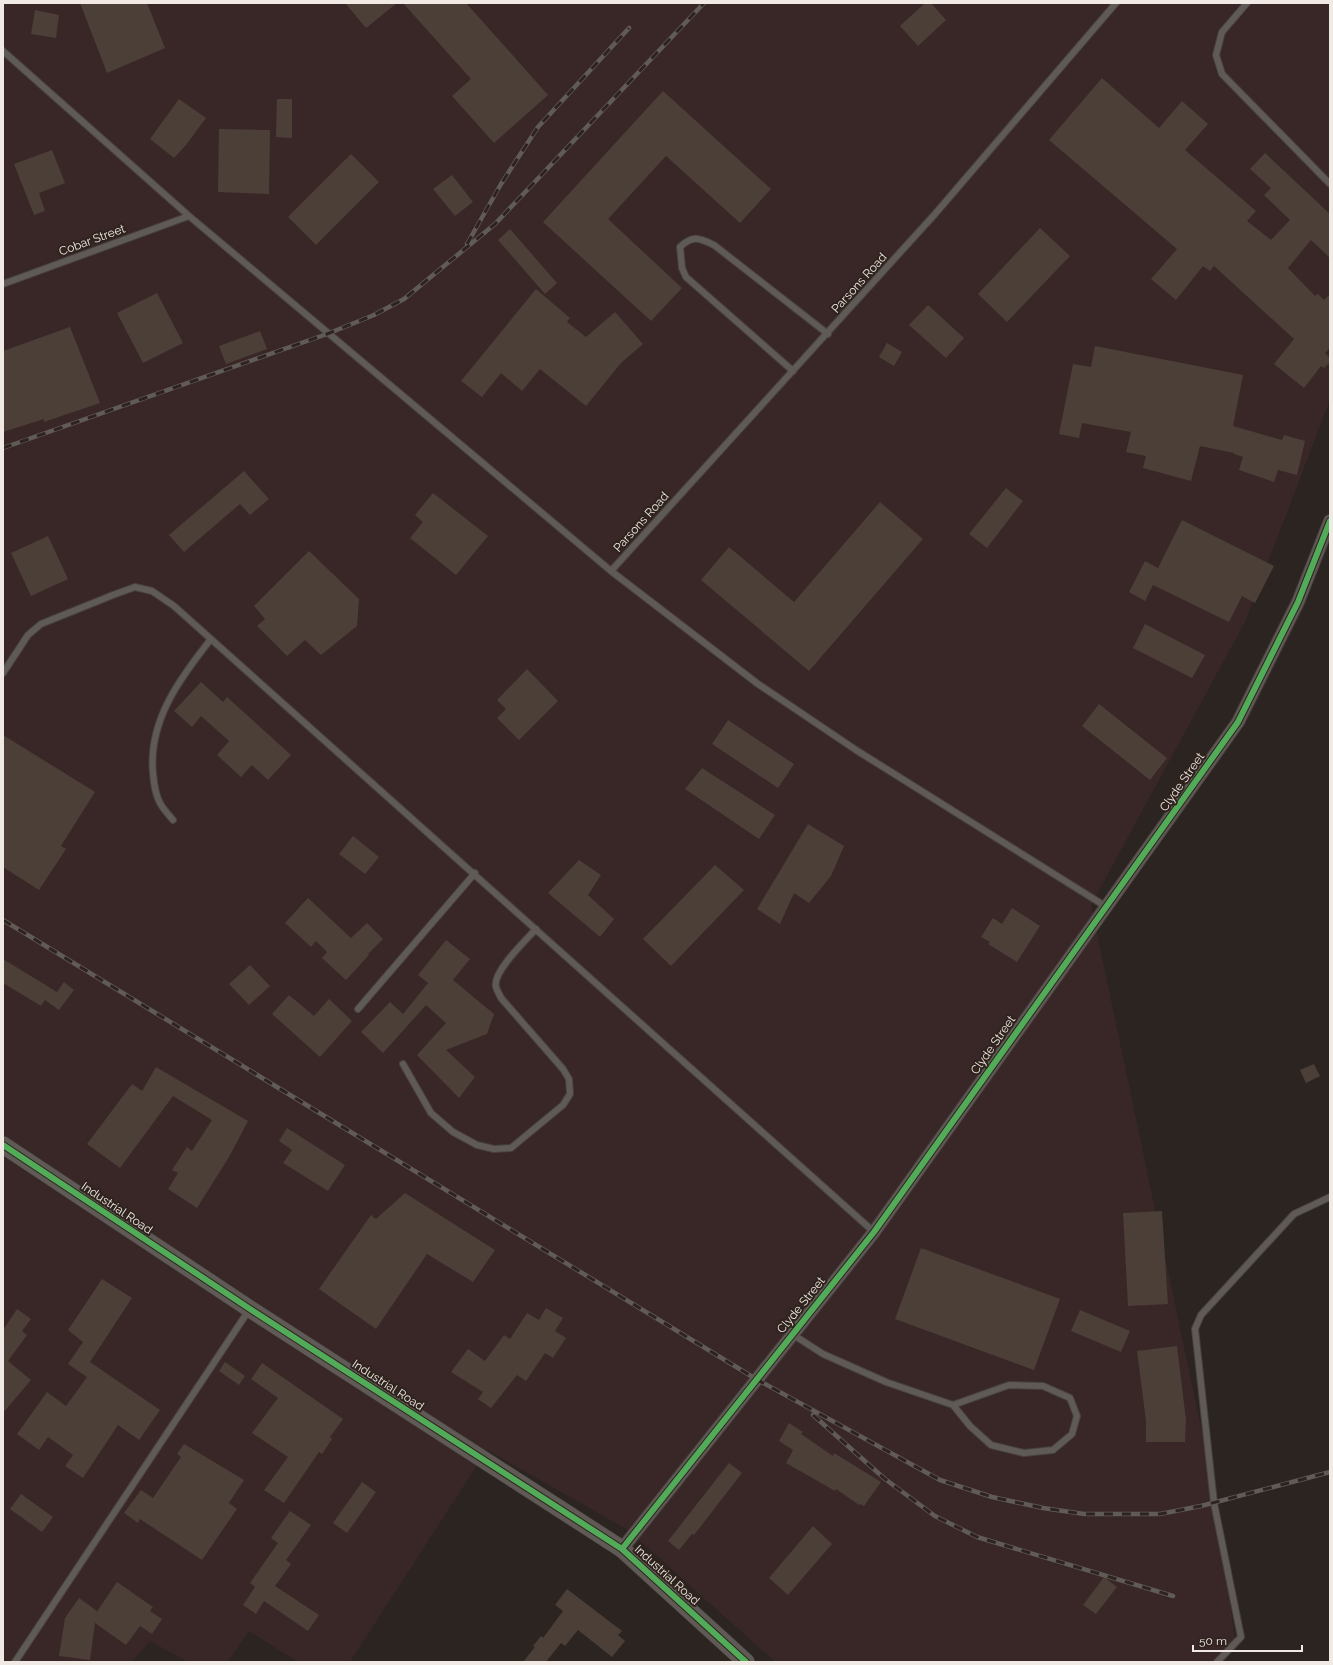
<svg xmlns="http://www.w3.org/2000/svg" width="1333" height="1665" font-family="Raleway,sans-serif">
<rect width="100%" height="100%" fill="#2b2421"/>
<path fill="#392728" d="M3 3H1330V400L1245 622 1091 905 1219 1513 1235 1642 1217 1662H775L628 1530 487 1450 350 1662H298L249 1631 228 1662H188L150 1641 132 1662H3Z"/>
<path fill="#4b3f38" d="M80 3H147L165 48 107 73Z
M345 3H397L366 28Z
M403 3H466L548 95 494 143 452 96 471 79Z
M925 3H931L946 20 918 46 900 26Z
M35 10 59 15 56 38 31 34Z
M1102 78 1159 128 1182 101 1208 124 1185 150 1256 211 1247 221 1271 240 1290 220 1264 195 1271 188 1250 169 1265 153 1330 214V258L1311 240 1288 268 1315 296 1318 294 1324 300 1330 294V348L1325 353 1330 358V362L1324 368 1321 366 1304 388 1274 364 1294 339 1214 266 1210 271 1203 266 1176 300 1151 279 1177 249 1049 140Z
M663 91 771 189 740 223 666 156 608 219 682 288 651 321 543 222Z
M179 99 206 118 186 145 174 158 150 139Z
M277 99H292V138L276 137Z
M219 129 270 130 269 194 218 192Z
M52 150 65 183 39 193 45 211 34 215 14 164Z
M351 154 379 182 316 245 288 217Z
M452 175 473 202 455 216 433 189Z
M1040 228 1070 256 1007 322 978 294Z
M510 229 557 283 545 294 498 240Z
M536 289 570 318 567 322 586 337 615 312 643 344 621 363 586 406 540 369 522 391 501 373 482 397 461 381Z
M157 293 183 343 143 363 117 313Z
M928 305 964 338 946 358 909 325Z
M70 327 100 403 44 422V419L3 432V351Z
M260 331 267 349 226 364 219 346Z
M887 343 902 352 894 366 879 357Z
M1095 346 1243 375 1233 426 1282 440 1284 435 1305 441 1297 475 1278 470 1274 482 1239 470 1243 457 1234 454V453L1200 446 1191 481 1143 468 1146 456 1126 452 1131 432 1082 423 1079 438 1059 434 1073 364 1091 367Z
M244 471 269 499 250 515 240 504 184 552 169 535Z
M1006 488 1023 501 987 548 969 534Z
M433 493 488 536 456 575 410 538 423 522 415 515Z
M880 502 923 539 809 671 701 580 729 547 794 602Z
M1182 520 1274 566 1255 603 1242 596 1229 622 1153 585 1145 601 1129 592 1145 561 1158 568Z
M48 536 68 579 31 596 11 553Z
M309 551 359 599 357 626 321 655 305 640 287 656 257 626 265 619 254 606Z
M1145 624 1205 655 1192 678 1133 648Z
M527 669 558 701 519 740 497 718 506 709 497 700Z
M201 682 223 702 227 697 291 755 268 780 252 765 241 777 217 755 229 741 201 716 192 727 174 711Z
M1099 704 1167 758 1150 780 1082 726Z
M728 720 794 764 778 788 712 744Z
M3 735 95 792 61 846 66 849 39 890 3 867Z
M702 768 775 815 759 839 685 789Z
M808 824 844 846 831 876 809 903 794 893 780 924 757 909Z
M353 836 379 857 365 874 339 854Z
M579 860 601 875 588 895 614 919 600 937 548 893Z
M715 865 744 890 671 966 643 939Z
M308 898 351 938 367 923 383 939 368 954 369 955 346 980 322 958 327 952 316 941 311 947 285 923Z
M1012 908 1040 926 1017 962 988 944 990 942 981 937 993 918 1002 924Z
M446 940 470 959 453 980 494 1014 487 1034 446 1050 475 1077 459 1098 417 1055 446 1023 426 1005 383 1053 361 1032 390 1002 403 1014 428 983 418 975Z
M3 959 57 992 64 982 74 990 59 1010 45 1000 41 1006 3 983Z
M250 965 270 986 249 1005 229 984Z
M289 995 314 1016 329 999 352 1021 320 1057 272 1014Z
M1314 1064 1320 1076 1306 1083 1300 1070Z
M156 1067 248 1121 229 1157 197 1208 168 1189 178 1173 172 1170 187 1147 192 1151 212 1120 173 1096 120 1168 87 1144 132 1084 142 1091Z
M287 1128 345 1165 328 1191 283 1163 292 1150 279 1141Z
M405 1193 495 1250 473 1282 427 1254 376 1329 319 1289 371 1215 376 1219Z
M1162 1211 1168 1304 1128 1306 1123 1213Z
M921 1248 1060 1299 1034 1370 895 1319Z
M102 1279 132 1298 90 1362 160 1410 139 1440 118 1425 83 1478 65 1466 73 1455 48 1437 39 1450 17 1434 47 1392 66 1406 87 1377 68 1364 83 1342 68 1330Z
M546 1308 563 1318 555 1331 566 1338 553 1358 545 1353 526 1381 517 1375 491 1408 478 1399 483 1392 451 1372 468 1349 485 1361 504 1335 510 1339 527 1313 539 1320Z
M17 1309 31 1319 22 1331 27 1335 8 1361 31 1380 3 1413V1330Z
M1080 1310 1130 1331 1121 1352 1071 1331Z
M1177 1346 1186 1420 1185 1442H1146V1421L1137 1351Z
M225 1362 245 1376 239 1385 219 1371Z
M262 1363 343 1419 330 1437 332 1439 322 1454 319 1452 284 1503 264 1490 288 1457 252 1433 278 1398 251 1379Z
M789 1423 803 1432 801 1434 833 1456 834 1453 881 1482 864 1506 860 1504 859 1505 836 1489 835 1491 786 1463 793 1450 779 1441Z
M184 1444 244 1480 229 1503 237 1509 202 1560 140 1519 138 1523 124 1513 141 1490 153 1498 181 1457 177 1454Z
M729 1463 742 1473 694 1535 692 1534 679 1550 668 1541Z
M362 1482 376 1492 347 1533 333 1523Z
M21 1494 53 1517 42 1532 10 1509Z
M290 1511 311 1525 286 1560 291 1564 275 1586 319 1615 308 1631 264 1601 256 1614 243 1605 255 1587 250 1583 278 1543 271 1538Z
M813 1526 832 1544 788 1595 769 1578Z
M1104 1577 1117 1587 1096 1614 1083 1605Z
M117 1582 153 1607 150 1611 162 1619 152 1634 140 1626 126 1645 95 1623 90 1660 59 1656 65 1618 79 1598 97 1611 96 1613Z
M567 1589 622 1631 618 1635 625 1641 612 1657 578 1630 565 1646 561 1643 546 1662H523L535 1647 533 1646 541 1636 543 1638 563 1611 555 1605Z"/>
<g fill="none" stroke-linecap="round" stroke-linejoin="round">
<g stroke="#47423e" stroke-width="8">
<path id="lane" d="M1247 3 1222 32 1216 55 1222 74 1330 184
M3 51 189 216 611 571 758 684 856 750 1105 906
M3 284 189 216
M793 371 686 277 682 268 680 247C693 235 699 238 714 245L828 334
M611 571 935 214 1116 3
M3 673 28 635 41 624 113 595 135 587 152 591 174 606 874 1232
M173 820C169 815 163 809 160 803 155 794 154 784 153 773 148 721 180 678 211 639
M358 1009 475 873
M403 1064 431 1113 453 1132 477 1145 494 1149 511 1148 563 1105 570 1094 569 1079 563 1069 501 998C500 995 497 991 496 987 492 972 526 940 536 929
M792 1334 823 1354 886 1382 953 1405 970 1426 991 1445 1024 1453 1053 1450 1072 1434 1077 1416 1070 1398 1043 1386 1009 1385 953 1405
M15 1662 249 1310
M1217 1662 1241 1637 1214 1503 1195 1329 1201 1315 1294 1214 1330 1197"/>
</g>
<g stroke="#47423e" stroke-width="14">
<path id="street" d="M622 1549 874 1232 1238 722 1298 602 1330 521"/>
</g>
<g stroke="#47423e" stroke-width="18">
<path id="secondary" d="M3 1145 250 1309 622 1549 746 1662"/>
</g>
<use href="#lane" stroke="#605a57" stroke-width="6"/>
<use href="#street" stroke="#605a57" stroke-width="12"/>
<use href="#secondary" stroke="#605a57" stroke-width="17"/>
<g stroke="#615b58" stroke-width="4.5">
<path id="rail" d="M467 244 501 184 538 127 629 28
M3 448 327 334 374 315 404 299 495 224 704 3
M3 920 756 1379 940 1480 992 1497 1043 1508 1084 1514H1160L1201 1506 1330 1472
M813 1415 885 1479 935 1516 977 1537 1173 1596"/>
</g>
<use href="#rail" stroke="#2f231d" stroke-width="3" stroke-dasharray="9" stroke-linecap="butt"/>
<g stroke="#2f231d" stroke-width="8">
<path id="cycleway" d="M3 1145 250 1309 622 1549 746 1662
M622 1549 874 1232 1238 722 1298 602 1330 521"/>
</g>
<use href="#cycleway" stroke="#51ab58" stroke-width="6"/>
</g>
<g text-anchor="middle" stroke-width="4" stroke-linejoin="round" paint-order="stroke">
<g font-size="12" fill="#f1e9e4" stroke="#2f231d">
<text transform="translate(92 240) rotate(-20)" y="4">Cobar Street</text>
<text transform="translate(859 283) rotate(-48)" y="4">Parsons Road</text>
<text transform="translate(641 522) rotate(-48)" y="4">Parsons Road</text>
<text transform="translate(1182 782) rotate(-55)" y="4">Clyde Street</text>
<text transform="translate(993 1045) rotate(-55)" y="4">Clyde Street</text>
<text transform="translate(117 1208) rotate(34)" y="4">Industrial Road</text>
<text transform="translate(801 1305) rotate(-51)" y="4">Clyde Street</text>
<text transform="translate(388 1385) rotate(33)" y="4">Industrial Road</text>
<text transform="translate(667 1575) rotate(42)" y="4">Industrial Road</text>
</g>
</g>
<rect width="1333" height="1665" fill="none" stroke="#f1e9e4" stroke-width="8"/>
<path d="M1193 1645v6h109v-6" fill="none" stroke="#f1e9e4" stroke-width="2"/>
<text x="1199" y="1645" font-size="12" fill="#f1e9e4" stroke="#2f231d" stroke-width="3" paint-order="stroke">50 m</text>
</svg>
